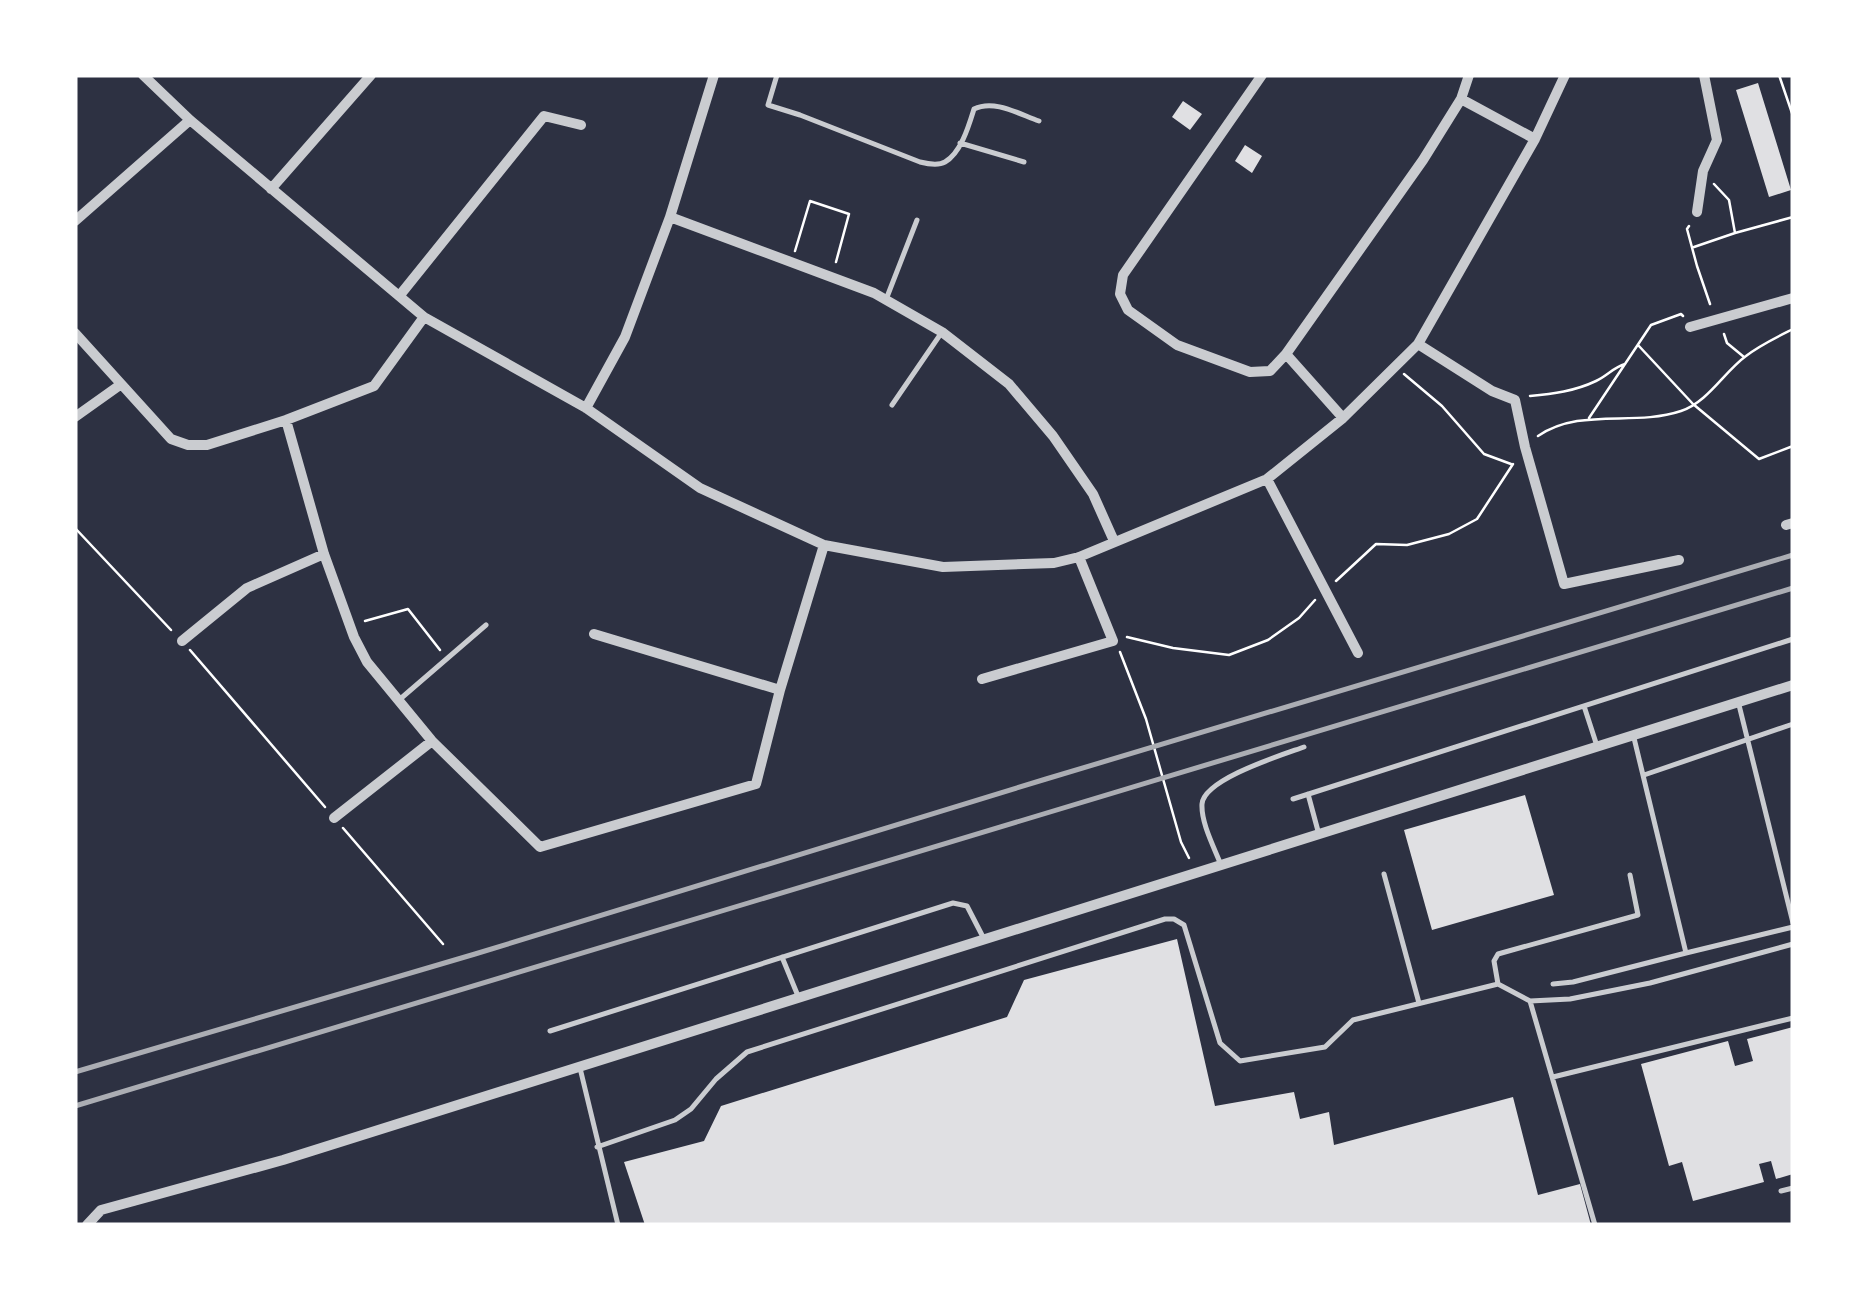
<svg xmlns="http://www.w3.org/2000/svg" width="1868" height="1300" font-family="'Asap Condensed',sans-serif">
<rect width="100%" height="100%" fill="#2d3142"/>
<path fill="#e0e0e3" d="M1758 83 1791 190 1769 197 1736 90Z
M1183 101 1202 114 1190 130 1172 117Z
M1245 145 1262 156 1252 173 1235 161Z
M1525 795 1554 895 1432 930 1404 830Z
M1177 939 1215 1106 1294 1092 1300 1119 1329 1112 1334 1145 1513 1097 1538 1195 1580 1184 1591 1225H645L624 1162 704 1141 721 1106 1007 1017 1024 980Z
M1793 1027V1174L1776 1179 1771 1161 1759 1164 1764 1182 1693 1201 1682 1162 1669 1166 1641 1064 1728 1041 1735 1066 1753 1061 1747 1039Z"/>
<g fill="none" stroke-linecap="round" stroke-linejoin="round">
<path stroke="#fff" stroke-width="2.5" d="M1779 75 1793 116
M1714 184 1729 200 1735 233
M1689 226 1687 229 1697 266 1710 304
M1694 247 1735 233 1793 217
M795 251 810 201 849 214 836 262
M1724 334 1727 343 1744 357
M1638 345 1693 404 1759 459 1793 446
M1404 374 1442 406 1484 454 1511 464
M1530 396C1553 394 1575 391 1596 381 1607 376 1614 367 1625 364
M1589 418 1651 325 1681 314 1683 316
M1538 436C1581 407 1633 427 1681 411 1708 402 1724 372 1746 356 1760 345 1777 337 1793 329
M75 528 171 630
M1336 581 1376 544 1407 545 1449 534 1477 519 1513 464
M365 621 408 609 440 650
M1127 637 1173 648 1229 655 1268 640 1299 618 1315 600
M190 650 325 807
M1120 652 1146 719 1181 842 1189 858
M343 828 443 944"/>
<path stroke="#caccd0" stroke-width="5" d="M777 75 768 105 800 115 920 162C928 164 938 166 945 162 961 153 969 125 974 109 994 99 1019 114 1039 121
M960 143 1024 162
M887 297 917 220
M892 405 942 332
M399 700 486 625
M1739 705 1793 923
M1584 706 1597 746
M1634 738 1686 953 1793 927
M1644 775 1793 724
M1308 794 1318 831
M1293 799 1793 639
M1221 865C1214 847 1201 823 1202 804 1204 779 1282 755 1304 747
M1384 874 1419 1003
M782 957 798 996
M1498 984 1494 961 1498 954 1638 915 1630 875
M1553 984 1573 982 1686 953
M1530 1001 1595 1225
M550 1031 953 903 967 906 983 937
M580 1068 618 1225
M1553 1077 1793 1018
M597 1147 675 1120 691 1109 716 1079 747 1052 1165 919H1174L1184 925 1220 1043 1240 1061 1325 1047 1353 1020 1498 984 1530 1001 1570 999 1650 983 1793 944
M1781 1191 1793 1188"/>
<path stroke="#caccd0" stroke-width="10" d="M143 75 190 120 424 317 586 408 700 488 824 545 943 567 1054 563 1079 557 1267 479 1343 418 1418 344 1535 139 1565 75
M1262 75 1123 275 1120 294 1128 310 1177 345 1250 372 1270 371 1286 354
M1461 99 1469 75
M271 189 371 75
M1697 212 1703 171 1717 140 1704 75
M670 217 874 293 942 332 1009 384 1053 436 1093 494 1114 541
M75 221 190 120
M400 295 544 116 581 125
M1690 327 1793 298
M75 333 171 439 188 445H207L286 420 374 386 424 317
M1418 344 1492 391 1515 400 1525 447 1564 584 1679 560
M586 408 625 337 670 217 714 75
M75 417 120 385
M1343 418 1286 354 1423 160 1461 99 1535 139
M286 420 324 554 354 637 367 662 432 741 540 847 756 784 780 690 824 545
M1267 479 1358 653
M1786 525 1793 523
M594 634 780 690
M182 641 247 588 324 554
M982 679 1113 641 1079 557
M334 818 432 741
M87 1225 101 1210 283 1160 1793 685"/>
<path stroke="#abadb3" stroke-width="5" d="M75 1072 475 954 1046 779 1793 555
M75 1106C648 936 1220 760 1793 588"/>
</g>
<rect width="1868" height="1300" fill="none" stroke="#ffffff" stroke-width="155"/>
</svg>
